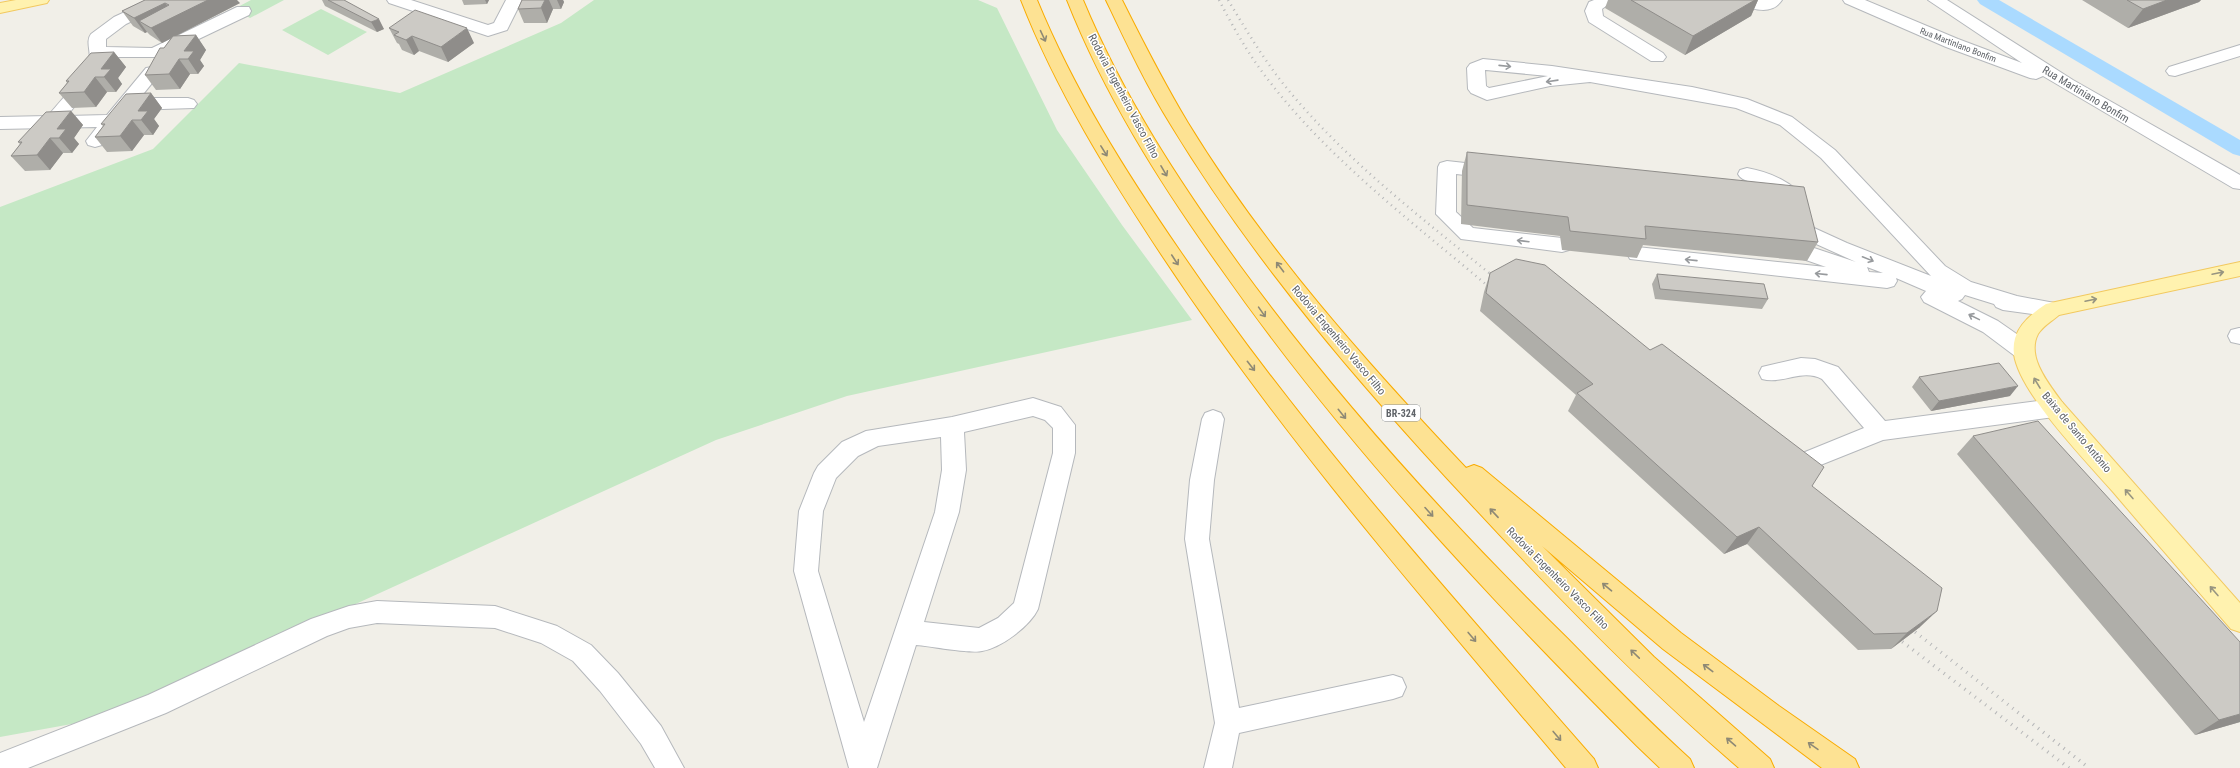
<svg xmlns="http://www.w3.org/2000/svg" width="2240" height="768" font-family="'Roboto Condensed',sans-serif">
<rect width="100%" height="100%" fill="#f1efe8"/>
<path fill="#c5e8c5" d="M251 0H284L250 18 234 9Z
M594 0H978L997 8 1057 130 1122 225 1192 320 847 396 716 440 105 718 0 737V207L153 149 239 63 400 93 561 23Z
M321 9 367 32 328 55 282 30Z"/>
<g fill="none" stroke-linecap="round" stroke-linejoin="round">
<path fill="#aadaff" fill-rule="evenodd" d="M1977 0H1999L2240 140V156L2233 154 1980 4Z"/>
<g stroke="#b5b8bc" stroke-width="2">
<path id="minor" d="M151 0H172L170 3 126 24 106 39V47L152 48 237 7H249L251 11 249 15 161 57H106L100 74 67 116 107 115 146 68 152 67 158 68 161 72 140 98H188L194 100 197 104 194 108 131 110 102 145 95 147 88 145 86 141 97 127 0 129V117L48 116C58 103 85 76 89 62 92 53 85 42 91 34L114 17Z
M387 0H411L488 25 494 23 506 0H522L507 30 488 36 389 3Z
M1594 0H1614L1602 9 1603 16 1663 53 1666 57 1663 61H1651L1589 22 1585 11 1589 2Z
M1733 0H1782C1771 17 1750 8 1735 3Z
M1843 0H1865L1958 39 2022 63 1928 0H1947L2073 80 2240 175V189L2233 188 2043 76 2036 79 2030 78 1946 47 1845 3Z
M2240 45V56L2175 76 2169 75 2166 71 2169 67Z
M1483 59 1552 66 1692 87 1747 99 1792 117 1835 150 1945 266 1971 282 2017 296 2060 304 2063 309 2060 314 2053 317 2003 310 1996 307 1994 304 1965 295 1962 299 1958 301 1998 321 2031 344 2034 350 2031 356 2023 358 2015 356 1983 332 1924 302 1921 297 1926 291 1896 278 1897 281 1894 286 1887 288 1630 259 1627 254 1630 249 1637 247 1826 267 1783 252 1780 247 1783 242 1790 240 1856 262 1783 229 1780 224 1783 219 1790 217 1847 243 1931 276 1821 158 1780 125 1736 108 1590 82 1550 86 1487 100 1471 93 1468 89 1467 68 1470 64ZM1485 70H1486L1548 76 1489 88 1486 86ZM1867 267 1883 273 1869 272Z
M1447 161 1492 166 1499 168 1501 172 1499 176 1492 178 1456 174V212L1473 228 1562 238 1569 240 1572 245 1569 250 1562 252 1461 239 1436 214 1438 167 1440 163Z
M1747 168C1769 172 1794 182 1807 202L1804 207C1788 211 1777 193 1763 186 1755 182 1742 182 1738 174L1740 170Z
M2239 328H2240V344L2231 342 2228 336 2231 330Z
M1801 358 1815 359 1838 367 1885 421 2054 399 2062 402 2065 408 2062 414 2054 417 1883 440 1813 468 1805 466 1801 459 1805 452 1864 428 1822 379C1802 368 1782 385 1762 379L1759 373 1762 367Z
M1033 398 1061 407 1075 425V453L1038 609C1030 626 1001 648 982 651 970 654 931 646 916 645L877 768H849L794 571 799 511 814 473 818 466 842 442 866 431 952 417ZM1033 416 1045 420 1053 428V453L1014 603 998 618 979 628 924 622 959 512 966 470 964 432ZM941 437 942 470 935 512 864 722 818 571 823 511 836 478 858 456 878 446Z
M1213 410 1221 413 1224 419 1214 480 1209 539 1239 708 1393 675 1402 678 1406 687 1402 696 1393 699 1239 733 1232 768H1204L1215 723 1185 539 1190 480 1202 419 1205 413Z
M377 601 495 606 557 626 591 645 618 673 661 726 684 768H655L641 744 600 691 573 661 541 643 495 628 377 623 349 628 327 636 166 713 28 768H0V753L148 695 311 619 349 606Z"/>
</g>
<g stroke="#f2c960" stroke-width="2">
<path id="major" d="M16 0H49L47 3 0 13V3Z
M2240 262V276L2059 315C2052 321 2043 326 2038 334 2026 357 2049 384 2062 402L2240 603V632L2231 629C2192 584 2153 539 2114 493 2088 463 2019 393 2014 354 2011 331 2028 316 2046 304Z"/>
</g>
<g stroke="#f9ab00" stroke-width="2">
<path id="highway" d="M1021 0H1037C1074 90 1125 171 1180 251 1303 432 1450 594 1594 759L1598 768H1566C1426 602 1283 438 1163 257 1109 175 1057 92 1021 0Z
M1067 0H1083C1123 96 1179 182 1240 266 1338 400 1449 522 1567 638 1607 679 1647 720 1690 759L1694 768H1660L1637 746C1487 596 1342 441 1220 267 1160 183 1105 96 1067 0Z
M1106 0H1122C1143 42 1164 83 1188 123 1265 249 1365 361 1466 468L1474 465 1482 468 1681 633 1779 706 1855 759 1859 768H1822L1663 649 1542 546 1654 657 1770 759 1774 768H1739C1644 686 1556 596 1470 503 1360 385 1255 263 1171 125 1146 85 1126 42 1106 0Z"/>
</g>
<use href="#minor" fill="#fff" fill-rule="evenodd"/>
<use href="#major" fill="#fff2af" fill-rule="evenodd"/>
<use href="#highway" fill="#fde293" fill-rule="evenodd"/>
<path stroke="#b6b7b8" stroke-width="2.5" stroke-dasharray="1 4.5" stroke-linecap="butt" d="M1219 0C1232 25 1246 50 1263 73 1326 158 1415 224 1495 292
M1228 0C1245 28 1261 55 1281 81 1342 158 1423 219 1499 281"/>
<path stroke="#b6b7b8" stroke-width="3.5" stroke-dasharray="1 5.5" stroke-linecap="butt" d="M1905 624 2089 768
M1892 634 2069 768"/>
</g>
<path fill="#afaea9" d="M145 0 240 3 176 36 196 35 206 50 200 60 204 66 198 74H190L180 89 156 90 145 75 171 38 162 43 150 35 147 32 145 33 133 26 122 11Z
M322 0H344L384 29 377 32 325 6Z
M462 0H489L487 4 464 5Z
M522 0H563L564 2 561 9H553L547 23H524L518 9Z
M1608 0H1758L1751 16 1685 55 1605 8Z
M2082 0H2201L2199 2 2128 28Z
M389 28 474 43 448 62 419 51 414 55 402 50 399 44 397 43Z
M114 52 126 67 118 78 122 84 116 92H107L96 107 72 108 59 93 67 83 66 81Z
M151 93 162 108 154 119 159 126 153 135H144L132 151 107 152 95 137 103 126 101 124Z
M71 111 83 125 74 138 79 144 72 153H63L50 170 25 171 11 156 20 144 18 142Z
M1467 152 1818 242 1807 261 1643 245 1637 258 1562 250 1560 236 1461 224 1462 171Z
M1490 273 1812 486 1920 627 1891 649 1858 650 1747 544 1724 554 1568 411 1576 395 1480 311 1484 292Z
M1657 274 1768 299 1762 309 1655 299 1652 284Z
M1919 377 2010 396 1931 411 1912 387Z
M1973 436 2240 722 2195 735 1957 454Z"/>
<path fill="#8f8d8a" d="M192 0H237L240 3 162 43 151 28 139 21 147 32 145 33 134 18 165 3 175 16Z
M485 0H489L487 4Z
M545 0H549L553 9 547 23 541 8Z
M557 0H563L564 2 561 9Z
M1755 0H1758L1751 16 1685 55 1693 36Z
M2167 0H2201L2199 2 2128 28 2143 9Z
M379 19 384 29 377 32 371 22Z
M467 28 474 43 448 62 441 47Z
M196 35 206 50 200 60 204 66 198 74 188 59 184 51Z
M412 36 419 51 414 55 406 40Z
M114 52 126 67 118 78 122 84 116 92 104 77 101 69Z
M179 59 190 74 180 89 169 74Z
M95 77 107 92 96 107 84 92Z
M151 93 162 108 154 119 159 126 153 135 141 120 138 111Z
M71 111 83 125 74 138 79 144 72 153 59 138 57 129Z
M132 120 144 135 132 151 120 136Z
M50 138 63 153 50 170 37 155Z
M2018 386 2010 396 1931 411 1939 401Z
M1759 527 1747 544 1724 554 1737 537Z
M1937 611 1920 627 1891 649 1907 633Z
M2240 714V722L2195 735 2219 720Z"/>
<path fill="#cccac5" stroke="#8f8d8a" d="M145 0H208L151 28 139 21 169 5 165 3 134 18 122 11Z
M328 0H344L379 19 371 22Z
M522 0H545L541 8 518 9Z
M1631 0H1755L1693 36Z
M2127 0H2167L2143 9Z
M415 10 467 28 441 47 412 36 406 40 394 35 399 32 389 28Z
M196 35 184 51H194L188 59H179L169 74 145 75 160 48H164L173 36Z
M114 52 101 69H111L104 77H95L84 92 59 93 69 81H66L91 53Z
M151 93 138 111H148L141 120H132L120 136 95 137 105 124H101L126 94Z
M71 111 57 129H66L59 138H50L37 155 11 156 22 142H18L46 112Z
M1467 152 1804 187 1818 242 1645 226 1646 239 1570 231 1568 217 1467 205Z
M1516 259 1545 265 1650 350 1662 344 1824 467 1812 486 1942 588 1937 611 1907 633 1874 634 1759 527 1737 537 1577 393 1593 384 1486 293 1490 273Z
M1657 274 1764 284 1768 299 1660 289Z
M1999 363 2018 386 1939 401 1919 377Z
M2038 421 2240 642V714L2219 720 1973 436Z"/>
<defs><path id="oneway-shaft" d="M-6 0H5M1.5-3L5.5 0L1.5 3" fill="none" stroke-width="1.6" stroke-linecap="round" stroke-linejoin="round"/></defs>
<g stroke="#8e8975">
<use href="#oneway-shaft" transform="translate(1043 36) rotate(65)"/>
<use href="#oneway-shaft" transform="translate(1104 151) rotate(58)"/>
<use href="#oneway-shaft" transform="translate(1164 171) rotate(60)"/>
<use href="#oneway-shaft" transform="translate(1175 260) rotate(57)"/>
<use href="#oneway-shaft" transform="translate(1280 267) rotate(-127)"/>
<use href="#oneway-shaft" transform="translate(1262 312) rotate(55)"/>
<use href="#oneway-shaft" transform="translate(1251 366) rotate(52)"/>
<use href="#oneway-shaft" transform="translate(1342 414) rotate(51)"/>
<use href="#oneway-shaft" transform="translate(1429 512) rotate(48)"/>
<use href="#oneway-shaft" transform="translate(1494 513) rotate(-133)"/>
<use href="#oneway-shaft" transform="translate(1607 587) rotate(-140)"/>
<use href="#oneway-shaft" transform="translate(1472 637) rotate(50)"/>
<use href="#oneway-shaft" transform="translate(1635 654) rotate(-136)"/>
<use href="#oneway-shaft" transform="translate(1708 668) rotate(-143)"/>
<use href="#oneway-shaft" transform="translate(1557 736) rotate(50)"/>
<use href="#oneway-shaft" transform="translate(1731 742) rotate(-139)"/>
<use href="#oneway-shaft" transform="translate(1813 746) rotate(-145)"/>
</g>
<g stroke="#979a9d">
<use href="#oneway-shaft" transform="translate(1505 66) rotate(6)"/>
<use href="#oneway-shaft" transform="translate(1552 81) rotate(172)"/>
<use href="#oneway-shaft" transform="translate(1523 241) rotate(-173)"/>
<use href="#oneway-shaft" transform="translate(1868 259) rotate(22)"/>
<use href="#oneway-shaft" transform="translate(1691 260) rotate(-174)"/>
<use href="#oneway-shaft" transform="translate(1821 274) rotate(-174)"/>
<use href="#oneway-shaft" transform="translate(1974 317) rotate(-154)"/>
</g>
<g stroke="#979581">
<use href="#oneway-shaft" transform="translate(2218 273) rotate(-12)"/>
<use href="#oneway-shaft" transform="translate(2091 300) rotate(-12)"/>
<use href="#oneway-shaft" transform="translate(2037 383) rotate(-121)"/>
<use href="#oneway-shaft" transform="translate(2129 494) rotate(-131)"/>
<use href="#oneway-shaft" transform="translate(2214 591) rotate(-131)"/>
</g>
<g text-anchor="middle" stroke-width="3" stroke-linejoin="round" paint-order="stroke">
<g font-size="9" fill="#5f6368" stroke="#fff">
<text transform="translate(1958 45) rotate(21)" y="3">Rua Martinlano Bonfim</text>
</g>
<rect fill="#fff" stroke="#8f9295" stroke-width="1" x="1382" y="405" width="38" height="16" rx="3"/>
<g font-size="10" font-weight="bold" fill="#5f6368">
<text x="1401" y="417">BR-324</text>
</g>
<g font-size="11" fill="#5f6368" stroke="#fff">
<text transform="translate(2086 94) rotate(31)" y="4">Rua Martiniano Bonfim</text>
<text transform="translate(1124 96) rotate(62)" y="4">Rodovia Engenheiro Vasco Filho</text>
<text transform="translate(1339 340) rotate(50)" y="4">Rodovia Engenheiro Vasco Filho</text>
<text transform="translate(2077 432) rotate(50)" y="4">Baixa de Santo Antônio</text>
<text transform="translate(1558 578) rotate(45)" y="4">Rodovia Engenheiro Vasco Filho</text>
</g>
</g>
</svg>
